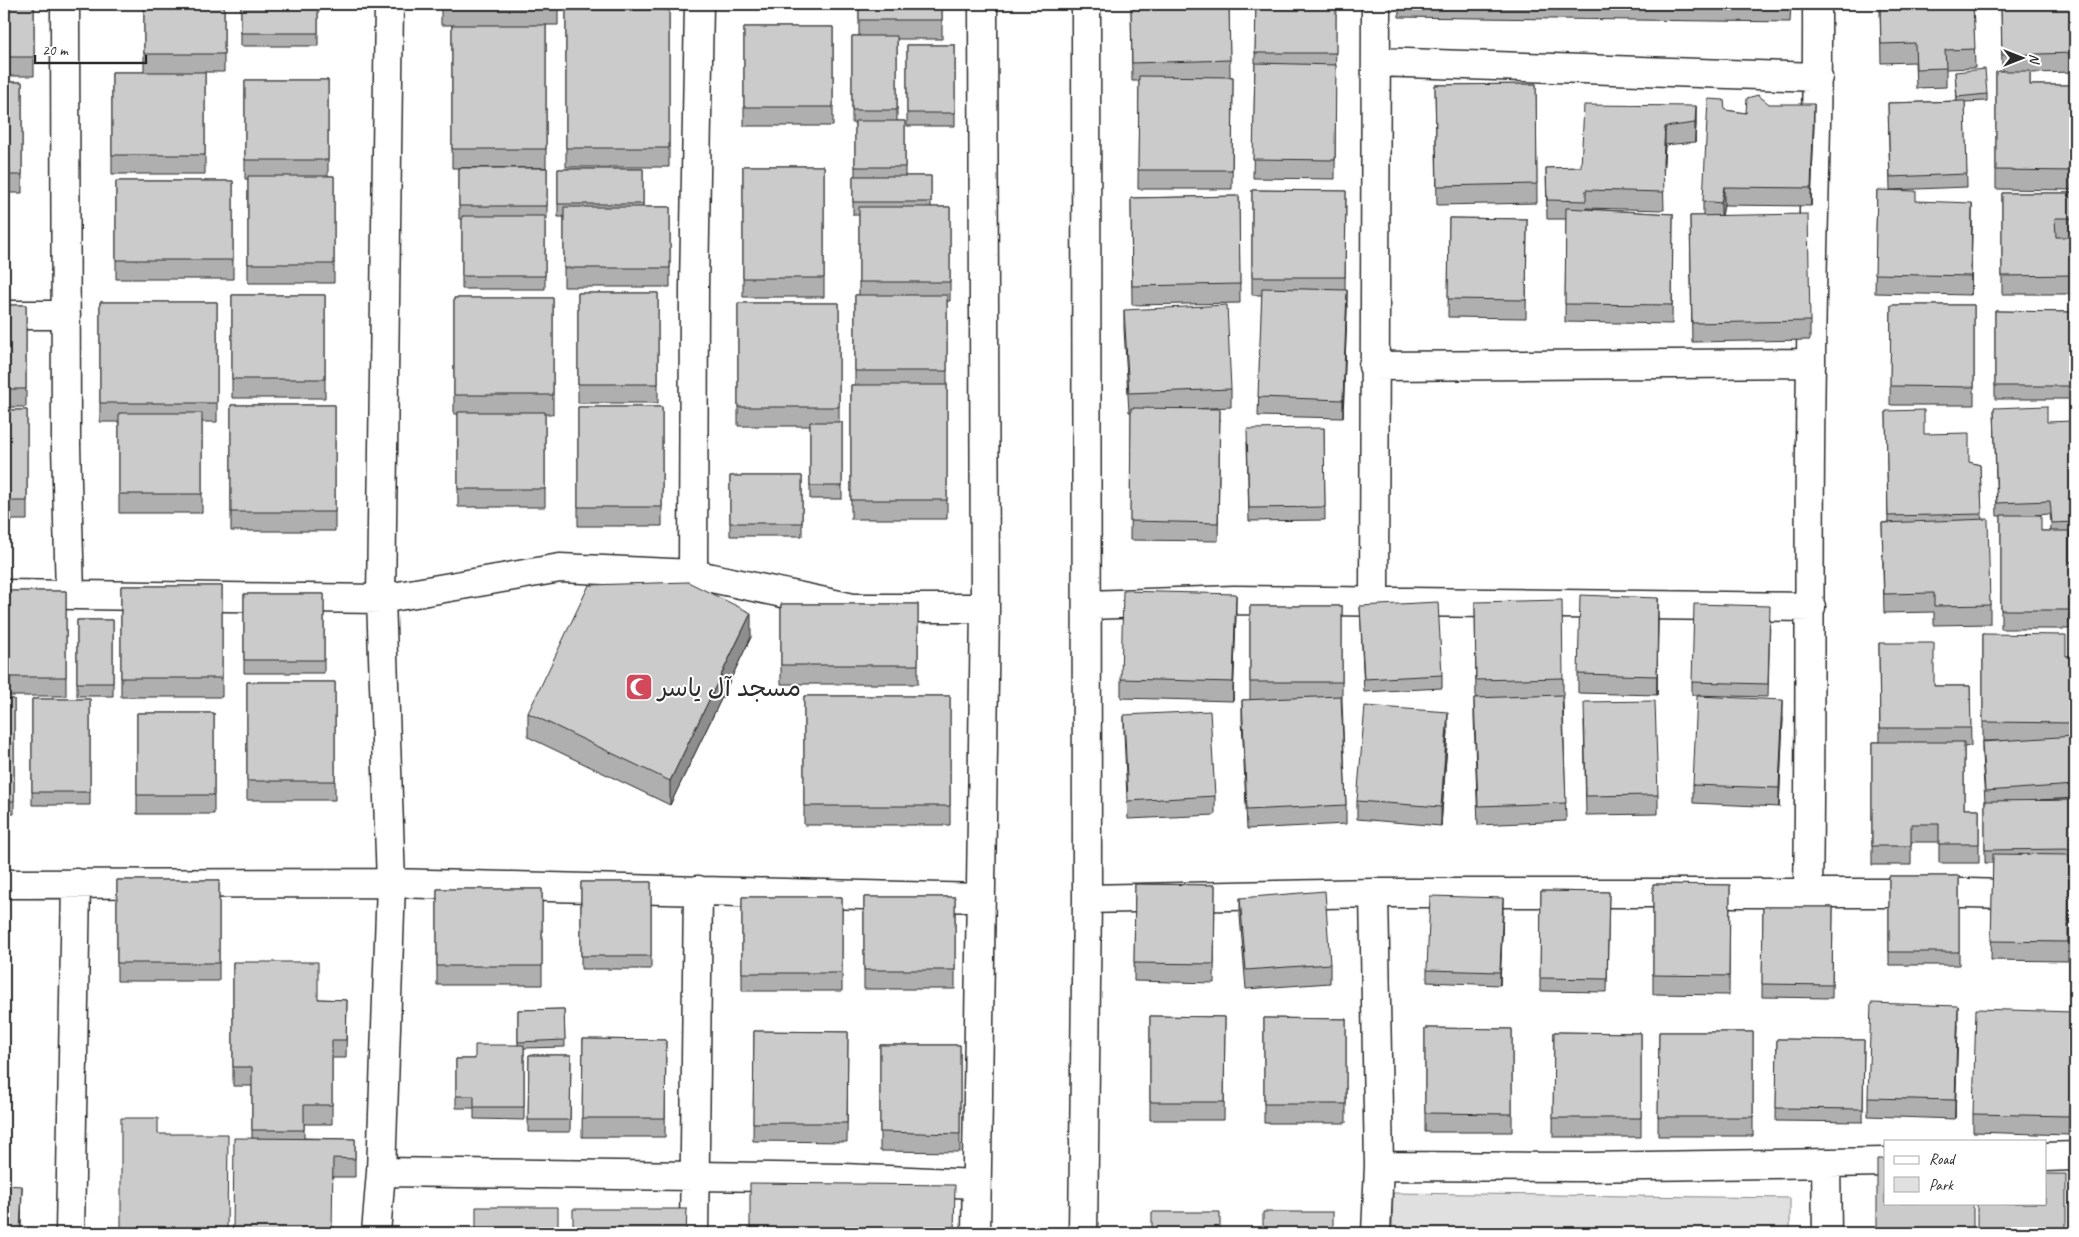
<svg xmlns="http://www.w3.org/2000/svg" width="2079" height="1237" font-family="Caveat,'Playpen Sans Arabic',sans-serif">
<rect width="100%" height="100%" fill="#fff"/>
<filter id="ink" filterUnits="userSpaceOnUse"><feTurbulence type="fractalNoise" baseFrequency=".02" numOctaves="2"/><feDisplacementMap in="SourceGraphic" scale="10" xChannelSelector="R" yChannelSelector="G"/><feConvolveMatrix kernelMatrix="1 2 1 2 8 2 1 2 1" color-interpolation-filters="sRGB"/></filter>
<g filter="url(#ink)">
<path fill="#e0e0e0" stroke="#868686" d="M1393 1193 1790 1198V1233H1392Z"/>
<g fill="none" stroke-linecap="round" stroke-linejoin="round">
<g stroke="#2b2b2b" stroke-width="31">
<path id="minor" d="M65 4 66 445 70 594
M1376 62 1818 77
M4 315H66
M1373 366 1811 363
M693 574 694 288 699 4
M4 594 381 599 560 568 693 574 853 608H985
M1374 602 1376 4
M1088 605 1234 600 1811 607
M4 884 391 883 981 898
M1374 893 1379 1166 1376 1233
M1808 893C1811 716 1808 538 1811 361 1812 242 1818 123 1817 4
M1087 899 1374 893H1969L2075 896
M2045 1157 2075 1156
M1826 1164 1827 1233
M1379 1166 1585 1167 1885 1162
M381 1172 843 1178 976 1184
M70 1233 76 883
M376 1233 381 1172 391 883 381 599 389 4
M694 1233 698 890
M976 1233 985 608 983 4
M1083 1233 1087 899 1086 4"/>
</g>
<use href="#minor" stroke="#fff" stroke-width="28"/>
</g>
<path fill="#afafaf" stroke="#2b2b2b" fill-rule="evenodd" d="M4 4H34V76H4Z
M144 4H224V72H205V174H112V72H144Z
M241 4H318V46H241Z
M441 4H558V25H546V168H452V25H441Z
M575 4H668V10H669V167H566V10H575Z
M755 4H839V8H755Z
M859 4H942V39H897V121H905V176H931V207H950V301H947V519H851V385H855V295H859V215H853V176H855V123H852V36H859Z
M1131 4H1229L1230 77H1233L1232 189H1138L1139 81H1132Z
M1256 4H1336L1335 179 1253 178Z
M1399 4H1791L1790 22 1399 17Z
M1880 4H1973L1975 68 1946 69V87L1916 88 1915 62 1881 63Z
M2001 4H2075V72L2030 73V85H2075V190L1996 189V71H2002Z
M744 27H833V126H744Z
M907 45H955V126H907Z
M1955 72 1987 94V101L1965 102 1967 187 1890 190 1888 103 1957 101Z
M245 80H328V176H334V283H248V179H245Z
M4 82H22V193H4Z
M1536 84 1537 203 1437 205 1435 85Z
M1769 104 1814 123 1811 206 1724 205 1722 215 1810 321V340L1692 342 1690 216H1703V201L1725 110 1746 113Z
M1696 106V125L1695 142 1665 145 1663 172 1664 210 1586 208V209L1673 214 1672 324 1565 322 1566 219H1547L1546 168 1581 167Z
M743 166H824V297H743Z
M459 168H547V219H545V289H462V219H459Z
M558 169H643V207H670V287H564V217H558Z
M116 181H233V279H116Z
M1252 190 1346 191 1345 290 1347 309 1343 418 1258 416 1262 295H1252Z
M1877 190 1916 201 1972 221 1971 295 1875 293Z
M2002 193H2075V294H2002Z
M1239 196 1240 303 1132 305 1131 198Z
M1449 218 1527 219 1526 318 1448 317Z
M578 293H658V403H578Z
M232 295H325V398H232Z
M454 298H553V414H545V507H458V414H454Z
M100 302H217V422H202V513H119V422H100Z
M738 303H839V422H842V499H810V426H738Z
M4 305H26V407H4Z
M1891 305H1974V405H1890Z
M1124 310 1231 389V407L1192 409H1220L1218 541 1130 540 1131 412H1129L1124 329Z
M1995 311 2073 312V399H1995Z
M231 405H335V531H231Z
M578 407H662V526H578Z
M1994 408 2047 422 2075 495V535H2069V562H2075V613H2069V629H2001V516H1997ZM2050 514 2051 531H2041L2034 515Z
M4 410H27V520H4Z
M1886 411 1969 462 1980 465 1982 520 1990 605V624L1934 625V612L1884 613 1882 523 1888 522Z
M1324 428 1325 520 1249 521 1247 442Z
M730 476H802V536H730Z
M121 586H222V697H121Z
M4 591H66V696H4Z
M244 594H324V673H244Z
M1475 602 1563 678V697L1566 821 1478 825 1474 717V698H1476Z
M781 604H918V684H781Z
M1250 606H1342V701L1346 805V824L1247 829 1242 719V700H1250Z
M1360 606 1442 675V688L1364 692Z
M1236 613 1233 701 1121 698V679Z
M1658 616 1657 695 1578 693V674Z
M1770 619 1768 697 1692 695V682Z
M77 620H113V696H77Z
M1983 634 2066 656H2075V798L2040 800H2075V862H2069L2068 961 1991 960 1993 863H1985V801L1982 755V742L2004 741H1983Z
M751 637 670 805 528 737V713Z
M1879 643 1934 686H1970L1971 746 1964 747V809H1979V863H1939V842H1911V865H1872V742H1880Z
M247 682H335V800H247Z
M804 696H950V825H804Z
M4 699H14V814H4Z
M32 699H90V805H32Z
M137 713H214V814H137Z
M1124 715 1215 796V815L1128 819 1124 733Z
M1783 718 1779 807 1693 803V785Z
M1584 721 1658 795V814L1586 815Z
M1448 731 1441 826 1357 819V801Z
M1889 876H1959V965H1889Z
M117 880H219V981H117Z
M581 882H651V969H581Z
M1135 884 1215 885 1214 983 1134 981Z
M1653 884 1730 885 1729 995 1653 994Z
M437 889H542V985H437Z
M1541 891 1609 892 1607 992 1540 991Z
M742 897H842V991H742Z
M864 897H955V989H864Z
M1240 898 1330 964V983L1246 989 1240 916Z
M1763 907H1833L1832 998 1762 997Z
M1503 911 1500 985 1427 982V970Z
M4 917H5V1134H4Z
M233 962 318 999 347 1000 346 1058H332V1124H304V1138L355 1139V1177H333L252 1138V1086H233Z
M564 1009 565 1047 524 1048V1120L474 1119V1108H456V1059H475L518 1045V1010Z
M1150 1016 1225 1017 1224 1120H1150Z
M1264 1018 1346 1019V1123H1264Z
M1958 1025 1955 1119 1868 1116V1098Z
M1425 1028 1512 1029V1132H1425Z
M2073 1030 2069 1135 1973 1132V1114Z
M754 1031 848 1032 847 1142 753 1141Z
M1554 1032 1641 1033V1137H1553Z
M1659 1032H1753V1136H1658Z
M583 1039 666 1040 665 1137H582Z
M1777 1039 1864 1040 1863 1122 1776 1121Z
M880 1045H960V1152L880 1151Z
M529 1055H571L570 1132H528Z"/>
<path fill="#8e8e8e" stroke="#2b2b2b" d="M1814 104V123L1811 206V188Z
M1696 106V125L1695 142V123Z
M1665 127V145L1663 181V162Z
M1724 187V205L1721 222V203Z
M1972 203V221L1971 295V276Z
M1347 290V309L1343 418V400Z
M1236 594V613L1233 701V682Z
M1658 598V616L1657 695V676Z
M751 613V637L670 805V781Z
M1783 700V718L1779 807V788Z
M1448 712V731L1441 826V807Z
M1503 898V911L1500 985V972Z
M1958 1006V1025L1955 1119V1100Z
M2073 1012V1030L2069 1135V1116Z
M22 1186 21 1233H20Z"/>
<path fill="#cbcbcb" stroke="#2b2b2b" d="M4 4H34V57H4Z
M144 4H224V54H144Z
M241 4H318V33H241Z
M441 4H558V6H441Z
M859 4H942V20H859Z
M1131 4H1229L1230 60 1132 63Z
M1256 4H1336V53H1255Z
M1880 4H1973L1975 49 1945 50 1946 68 1916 69 1915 43 1881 44Z
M2001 4H2075V53L2002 55Z
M566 10H669V148H566Z
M452 25H546V149H452Z
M744 27H833V107H744Z
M852 36H897V110H852Z
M907 45H955V113H907Z
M1255 63 1336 65 1335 160 1253 159Z
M1985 69 1987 94 1957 97 1955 72Z
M1996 71H2030V85H2075V171L1996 170Z
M112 72H205V155H112Z
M1139 76 1233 77 1232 170H1138Z
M245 80H328V160H245Z
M4 82H22V175H4Z
M1536 84 1537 184 1437 186 1435 85Z
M1758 95 1769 104H1814L1811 188 1724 187 1721 203 1703 201 1708 99 1724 100 1725 110 1746 113 1747 98Z
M1965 101 1967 174 1890 177 1888 103Z
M1584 105 1696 106 1695 123 1665 127 1663 162 1664 192 1586 190V201L1547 200 1546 168 1581 167Z
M855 121H905V167H855Z
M743 166H824V278H743Z
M459 168H547V206H459Z
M558 169H643V204H558Z
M248 176H334V264H248Z
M853 176H931V202H853Z
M116 181H233V260H116Z
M1252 190 1346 191 1345 277H1252Z
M1877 190 1916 191V201L1972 203 1971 276 1875 274Z
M2002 193H2075V218H2055L2056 237H2075V275L2002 276Z
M1239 196 1240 284 1132 286 1131 198Z
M564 207H670V268H564Z
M859 207H950V282H859Z
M1566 208 1673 214 1672 305 1565 304Z
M1808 214 1810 321 1692 323 1690 216Z
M462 216H545V276H462Z
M1449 218 1527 219 1526 300 1448 299Z
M1262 288 1347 290 1343 400 1258 397Z
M578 293H658V384H578Z
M232 295H325V379H232Z
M855 295H947V371H855Z
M454 298H553V395H454Z
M100 302H217V403H100Z
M738 303H839V407H738Z
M4 305H26V389H4Z
M1227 305 1231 389 1129 393 1124 310Z
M1891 305H1974V387L1890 386Z
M1995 311 2073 312V386H1995Z
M851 385H947V500H851Z
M231 405H335V512H231Z
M2047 406V422L2073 421 2075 495V522L2052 523 2050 501 1997 503 1994 408Z
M578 407H662V507H578Z
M1131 408 1220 409 1218 523 1130 521Z
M4 410H27V501H4Z
M1924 410V434L1969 433V462L1980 465 1982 514 1888 516 1886 411Z
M458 412H545V489H458Z
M119 413H202V494H119Z
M810 422H842V486H810Z
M1324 428 1325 507 1249 508 1247 429Z
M730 476H802V523H730Z
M2001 515H2041V531H2069V562H2075V594H2069V610H2001Z
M1988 519 1990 605 1934 606V593L1884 594 1882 523Z
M688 582 751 613 670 781 528 713 589 585Z
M121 586H222V678H121Z
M4 591H66V677H4Z
M1123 591 1236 594 1233 682 1121 679Z
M244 594H324V660H244Z
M1580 595 1658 598 1657 676 1578 674Z
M1562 600 1563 678 1476 680 1475 602Z
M1438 602 1442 675 1364 679 1360 606Z
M781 604H918V665H781Z
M1694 604 1770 606 1768 684 1692 682Z
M1250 606H1342V682H1250Z
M77 620H113V683H77Z
M1983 634 2066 635V656H2075V723L1983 722Z
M1879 643H1934V686H1970L1971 728H1880Z
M247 682H335V781H247Z
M1562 695 1566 803 1478 806 1474 698Z
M804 696H950V806H804Z
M1341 696 1346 805 1247 810 1242 700Z
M1697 696 1783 700 1779 788 1693 785Z
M4 699H14V801H4Z
M32 699H90V792H32Z
M1655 701 1658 795 1586 796 1584 702Z
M1365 706 1448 712 1441 807 1357 801Z
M1210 711 1215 796 1128 801 1124 715Z
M137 713H214V795H137Z
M2075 736V785L1985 791 1982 742Z
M1872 742H1964V809H1979V844H1939V824H1911V846H1872Z
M2075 800V849L1985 850V801Z
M1993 854 2069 855 2068 942 1991 941Z
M1889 876H1959V952H1889Z
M117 880H219V963H117Z
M581 882H651V956H581Z
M1135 884 1215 885 1214 964 1134 963Z
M1653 884 1730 885 1729 976 1653 975Z
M437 889H542V966H437Z
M1325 891 1330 964 1246 970 1240 898Z
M1541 891 1609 892 1607 979 1540 978Z
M1430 896 1503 898 1500 972 1427 970Z
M742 897H842V973H742Z
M864 897H955V970H864Z
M1763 907H1833L1832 985 1762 984Z
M4 917H5V1110H4Z
M233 962H318V999L347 1000 346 1040H332V1105H304V1130H252V1067H233Z
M1871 1003 1958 1006 1955 1100 1868 1098Z
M564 1009 565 1040 518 1042V1010Z
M1976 1009 2073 1012 2069 1116 1973 1114Z
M1150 1016 1225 1017 1224 1102H1150Z
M1264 1018 1346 1019V1104H1264Z
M1425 1028 1512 1029V1114L1425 1113Z
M754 1031 848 1032 847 1123H753Z
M1554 1032 1641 1033V1118H1553Z
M1659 1032H1753V1117H1658Z
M583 1039 666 1040 665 1118H582Z
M1777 1039 1864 1040 1863 1109 1776 1108Z
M475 1045H524V1107H474V1096H456V1059H475Z
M880 1045H960V1134L880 1132Z
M529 1055H571L570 1120H528Z
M121 1118H158V1134H228L227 1233H121Z
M234 1138 355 1139V1159L333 1158 332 1233H233Z
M1877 1159H1885V1203H1973V1233H1877Z
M2045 1174H2066V1233H1977V1203H2045Z
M750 1183 955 1185 954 1233H750Z
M4 1185 22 1186 20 1233H4Z
M476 1207H558V1233H476Z
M573 1209H687L686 1233H573Z
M1152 1212H1220V1233H1152Z
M1263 1212H1333V1233H1263Z"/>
</g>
<defs>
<g id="mosque-square" transform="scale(1.4375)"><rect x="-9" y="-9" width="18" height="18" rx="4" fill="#d1495b" stroke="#fff"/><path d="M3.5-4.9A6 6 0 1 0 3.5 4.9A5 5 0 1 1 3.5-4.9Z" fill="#fff"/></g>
</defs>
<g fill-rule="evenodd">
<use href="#mosque-square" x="639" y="687"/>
</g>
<g text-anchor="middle" stroke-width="4" stroke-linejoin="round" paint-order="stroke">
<g font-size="25" fill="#2b2b2b" stroke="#fff" text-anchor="start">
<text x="658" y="696">مسجد آل ياسر</text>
</g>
</g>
<rect width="2079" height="1237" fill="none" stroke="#fff" stroke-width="20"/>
<rect x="10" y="10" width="2059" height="1217" fill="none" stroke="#2b2b2b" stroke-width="2" filter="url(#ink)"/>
<rect x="1884" y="1140" width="162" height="65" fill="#ffffff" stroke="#aaaaaa"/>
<rect x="1894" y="1156" width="25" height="8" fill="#ffffff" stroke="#aaaaaa"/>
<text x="1929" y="1164" font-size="15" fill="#2b2b2b">Road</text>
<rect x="1894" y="1177" width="25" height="15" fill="#e0e0e0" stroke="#aaaaaa"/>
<text x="1929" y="1190" font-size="15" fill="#2b2b2b">Park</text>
<g transform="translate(2022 58) rotate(90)" stroke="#ffffff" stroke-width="4" paint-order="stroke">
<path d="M0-4L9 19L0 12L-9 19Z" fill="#2b2b2b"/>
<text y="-8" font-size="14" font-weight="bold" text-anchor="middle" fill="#2b2b2b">N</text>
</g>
<path d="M35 55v8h111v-8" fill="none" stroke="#2b2b2b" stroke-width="2.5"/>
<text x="42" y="55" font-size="15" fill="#2b2b2b" stroke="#ffffff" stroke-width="4" paint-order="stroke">20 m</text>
</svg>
